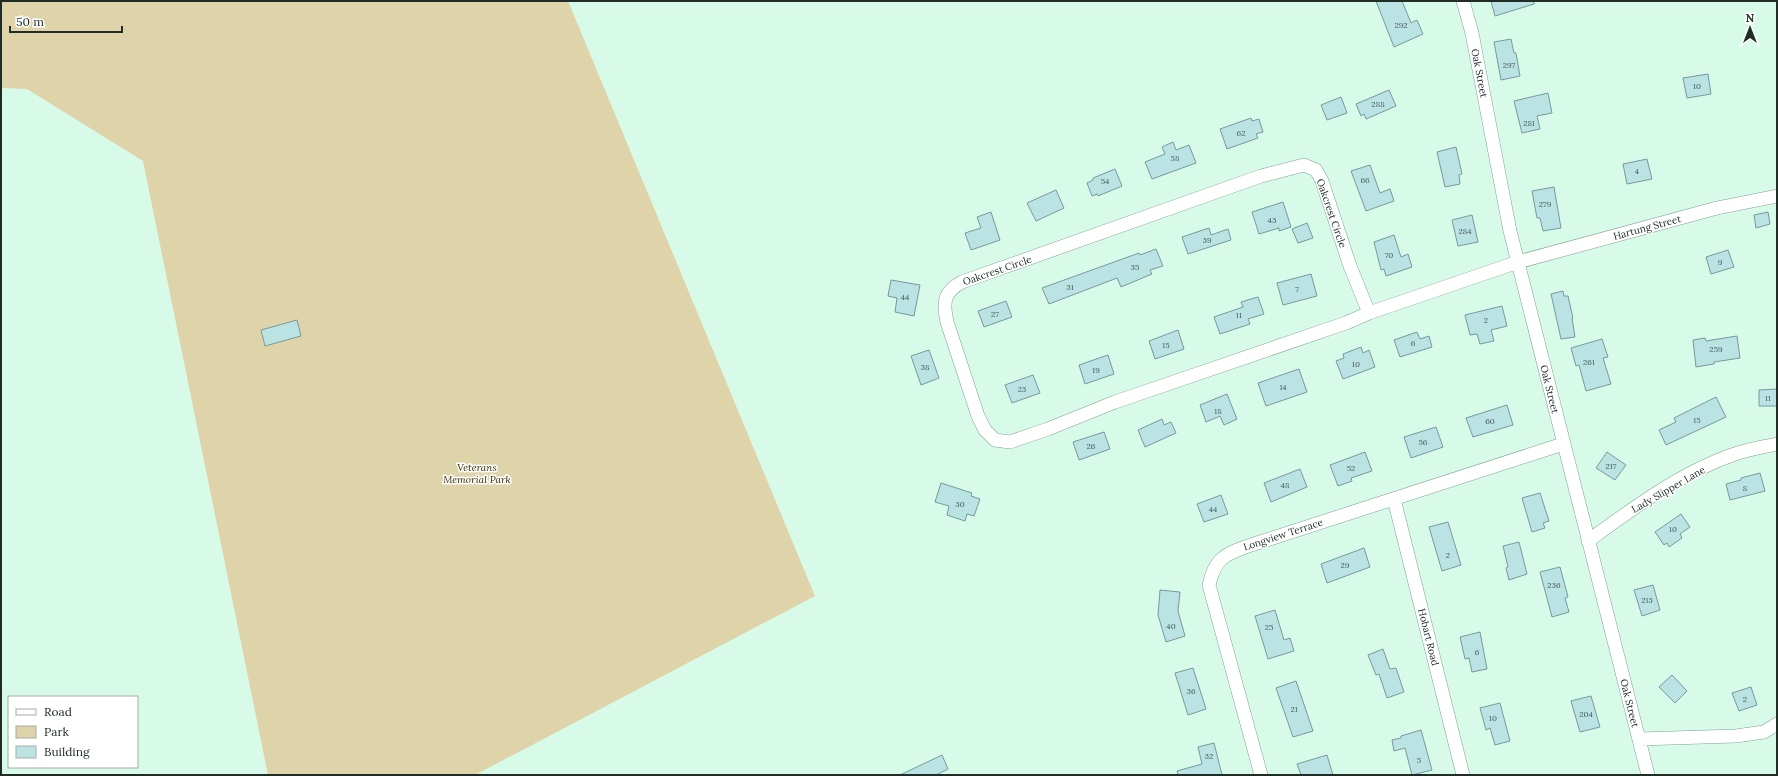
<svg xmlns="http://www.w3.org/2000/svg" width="1778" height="776" font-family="Lora,serif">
<rect width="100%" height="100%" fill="#d8fae9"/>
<path fill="#dfd3a9" d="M1 1H568L815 596 475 775H268L143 161 27 89 1 88Z"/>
<path fill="#bce3e4" stroke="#759a9b" d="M1376 1H1402L1411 23 1417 20 1423 34 1394 47Z
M1491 1H1534V4L1495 16Z
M1511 39 1514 53H1516L1520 76 1501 80 1494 42Z
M1708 74 1711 94 1687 98 1683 78Z
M1389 90 1396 106 1366 119 1364 114 1361 116 1356 104Z
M1548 93 1552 113 1537 116 1540 129 1522 133 1514 101Z
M1341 97 1347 113 1327 120 1321 105Z
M1251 118 1252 121 1259 119 1263 132 1256 134 1258 138 1227 149 1220 129Z
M1173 142 1176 150 1189 145 1196 163 1152 179 1145 162 1165 154 1162 147Z
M1456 147 1462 174 1459 175 1460 184 1445 187 1437 152Z
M1647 159 1652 179 1627 184 1623 164Z
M1370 165 1380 193 1390 189 1394 201 1366 211 1351 171Z
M1115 169 1122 186 1098 196 1097 194 1092 196 1087 183 1093 180V178Z
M1554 187 1561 228 1543 231 1540 218H1537L1532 191Z
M1056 190 1064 208 1036 221 1027 203Z
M1283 202 1291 227 1279 231V228L1259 234 1252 212Z
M991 212 1000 240 971 250 965 233 981 228 977 217Z
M1768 212 1770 224 1756 228 1754 215Z
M1472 215 1478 242 1458 246 1452 220Z
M1307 223 1313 238 1298 243 1292 229Z
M1209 228 1211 235 1228 229 1231 240 1188 254 1182 237Z
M1394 235 1401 257 1408 254 1412 267 1386 276 1384 269 1381 270 1374 242Z
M1156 249 1163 266 1150 270 1152 274 1121 287 1117 278 1049 304 1042 288 1139 253 1140 255Z
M1728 250 1734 267 1711 274 1706 257Z
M1311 274 1317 296 1283 305 1277 283Z
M891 280 920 285 914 316 895 312 897 298 888 296Z
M1563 291 1564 296H1568L1573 318H1572L1575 337 1561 339 1551 294Z
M1258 297 1264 314 1248 319 1250 324 1220 334 1214 317 1243 307 1241 302Z
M1006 301 1012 317 984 327 978 311Z
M1502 306 1507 326 1491 330 1494 341 1480 344 1477 334 1470 335 1465 315Z
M297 320 301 336 265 346 261 330Z
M1178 330 1184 349 1155 359 1149 341Z
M1417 332 1420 339 1429 336 1432 347 1400 357 1394 340Z
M1737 336 1740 358 1714 362V364L1696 367 1693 340 1705 338 1706 341Z
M1602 339 1608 357 1603 358 1611 384 1586 391 1579 365 1576 366 1571 348Z
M1361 347 1363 353 1369 350 1375 367 1343 379 1336 361 1344 358 1343 354Z
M929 350 939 378 921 385 911 356Z
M1108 355 1114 374 1085 384 1079 365Z
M1299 369 1307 392 1266 406 1258 383Z
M1033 375 1040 393 1012 403 1005 385Z
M1777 389V406H1759V390Z
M1227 394 1237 419 1224 425 1220 416 1206 422 1200 405Z
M1716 397 1726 417 1666 445 1659 430 1676 422 1674 418Z
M1507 405 1513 425 1473 437 1466 418Z
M1162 419 1164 425 1171 422 1176 433 1145 447 1138 430Z
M1436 427 1443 447 1411 458 1404 437Z
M1104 432 1110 449 1079 460 1073 442Z
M1365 452 1372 471 1351 478 1352 481 1338 486 1330 465Z
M1607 452 1626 465 1615 480 1596 468Z
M1300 469 1307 487 1271 502 1264 483Z
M1760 473 1765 491 1730 500 1726 484 1741 480V478Z
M941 483 972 493 971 496 980 499 974 516 967 514 965 521 947 515 949 506 935 502Z
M1540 493 1549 521 1543 523 1545 528 1532 532 1522 498Z
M1221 495 1228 514 1204 522 1197 504Z
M1681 514 1690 527 1680 534 1682 538 1669 547 1667 543 1664 545 1655 532Z
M1448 522 1461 565 1442 571 1429 527Z
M1519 542 1527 574 1509 580 1506 568 1508 567 1503 546Z
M1364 548 1370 567 1327 583 1321 564Z
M1560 567 1568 597 1565 598 1569 612 1552 617 1540 572Z
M1653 585 1660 610 1642 616 1634 590Z
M1160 590 1180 592 1178 611 1185 636 1166 642 1158 615Z
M1275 610 1284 640 1290 638 1294 651 1268 659 1255 616Z
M1480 632 1487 669 1472 672 1469 658 1465 659 1460 637Z
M1383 649 1390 669 1396 668 1404 692 1387 698 1379 674 1376 675 1368 655Z
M1193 668 1206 709 1188 715 1175 673Z
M1672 675 1687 691 1675 703 1659 687Z
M1296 681 1313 731 1293 737 1276 688Z
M1751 687 1757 705 1739 711 1732 693Z
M1591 696 1600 727 1580 732 1571 701Z
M1500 703 1510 741 1495 745 1490 728 1486 730 1480 708Z
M1421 730 1432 770 1412 775 1405 748 1394 751 1392 740 1401 738V736Z
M1214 743 1222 775H1178L1177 771 1202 764 1198 747Z
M942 755 948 769 936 775H900Z
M1327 755 1333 775H1301L1297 764Z"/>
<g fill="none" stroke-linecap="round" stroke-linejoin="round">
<g stroke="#82a192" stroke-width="14">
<path id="street" d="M1463 1 1472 33 1510 231 1648 775
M1369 313 1346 323 1115 402 1048 429 1010 442 995 440 985 430 978 416 947 322C943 303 943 292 962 282L1261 176 1304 165 1316 170 1322 181 1350 266 1369 313 1518 262 1717 208 1777 196
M1394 499 1463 775
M1588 541C1633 508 1682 472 1735 454 1749 449 1763 447 1777 444
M1639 739 1736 736 1764 732 1777 724
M1261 775 1209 585C1215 557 1226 554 1251 545L1563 444"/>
</g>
<use href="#street" stroke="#fff" stroke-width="13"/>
</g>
<g text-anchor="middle" stroke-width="3" stroke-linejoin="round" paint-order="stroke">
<g font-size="8" fill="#475a56">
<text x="1401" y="28">292</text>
<text x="1509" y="68">297</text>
<text x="1697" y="89">10</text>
<text x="1378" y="107">288</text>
<text x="1529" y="126">281</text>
<text x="1241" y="136">62</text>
<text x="1175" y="161">58</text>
<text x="1637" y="174">4</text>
<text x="1365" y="183">66</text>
<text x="1105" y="184">54</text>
<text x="1545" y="207">279</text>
<text x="1272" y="223">43</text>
<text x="1465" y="234">284</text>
<text x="1207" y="243">39</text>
<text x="1389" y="258">70</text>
<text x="1720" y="265">9</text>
<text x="1135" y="270">35</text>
<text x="1070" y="290">31</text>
<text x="1297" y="292">7</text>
<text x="905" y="300">44</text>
<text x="995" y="317">27</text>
<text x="1239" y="318">11</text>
<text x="1486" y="323">2</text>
<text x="1413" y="346">6</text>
<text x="1166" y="348">15</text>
<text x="1716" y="352">259</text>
<text x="1589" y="365">261</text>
<text x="1356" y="367">10</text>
<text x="925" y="370">38</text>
<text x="1096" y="373">19</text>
<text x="1283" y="390">14</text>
<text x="1022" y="392">23</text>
<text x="1768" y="401">11</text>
<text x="1218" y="414">18</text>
<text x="1697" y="423">15</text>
<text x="1490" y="424">60</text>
<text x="1423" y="445">56</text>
<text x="1091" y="449">26</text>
<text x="1611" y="469">217</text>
<text x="1351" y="471">52</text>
<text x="1285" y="488">48</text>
<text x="1745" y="491">8</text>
<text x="960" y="507">30</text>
<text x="1213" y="512">44</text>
<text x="1673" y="532">10</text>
<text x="1448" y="558">2</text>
<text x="1345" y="568">29</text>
<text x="1554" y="588">236</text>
<text x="1647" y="603">213</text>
<text x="1171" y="629">40</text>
<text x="1269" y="630">25</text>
<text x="1477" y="655">6</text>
<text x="1191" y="694">36</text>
<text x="1745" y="702">2</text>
<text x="1294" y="712">21</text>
<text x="1586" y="717">204</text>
<text x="1493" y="721">10</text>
<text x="1209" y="759">32</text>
<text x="1419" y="763">5</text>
</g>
<g font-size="10" fill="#202d27" stroke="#fff">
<text transform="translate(1480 73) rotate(79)" y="4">Oak Street</text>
<text transform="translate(1332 213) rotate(71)" y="4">Oakcrest Circle</text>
<text transform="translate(1647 227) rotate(-15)" y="4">Hartung Street</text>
<text transform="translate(997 270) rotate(-19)" y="4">Oakcrest Circle</text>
<text transform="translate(1550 389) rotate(76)" y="4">Oak Street</text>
<text transform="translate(1668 489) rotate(-30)" y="4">Lady Slipper Lane</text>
<text transform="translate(1283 534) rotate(-18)" y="4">Longview Terrace</text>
<text transform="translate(1429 637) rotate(76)" y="4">Hobart Road</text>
<text transform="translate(1630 703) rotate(76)" y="4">Oak Street</text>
</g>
<g font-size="10" font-style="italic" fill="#382d00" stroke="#fff">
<text x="477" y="471">Veterans<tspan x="477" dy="12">Memorial Park</tspan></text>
</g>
</g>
<rect width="1778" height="776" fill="none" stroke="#202d27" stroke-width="4"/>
<rect x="8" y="696" width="130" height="72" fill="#ffffff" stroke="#a6aba9"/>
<rect x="16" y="709" width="20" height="6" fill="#ffffff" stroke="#a6aba9"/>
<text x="44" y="716" font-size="12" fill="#202d27">Road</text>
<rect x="16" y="726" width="20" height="12" fill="#dfd3a9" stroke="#a6aba9"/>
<text x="44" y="736" font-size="12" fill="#202d27">Park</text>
<rect x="16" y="746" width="20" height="12" fill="#bce3e4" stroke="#a6aba9"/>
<text x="44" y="756" font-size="12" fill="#202d27">Building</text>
<g transform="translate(1750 28)" stroke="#ffffff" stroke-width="3" paint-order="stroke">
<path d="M0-3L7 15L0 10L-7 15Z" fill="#202d27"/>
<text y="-6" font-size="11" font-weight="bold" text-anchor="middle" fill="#202d27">N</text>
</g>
<path d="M10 26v6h112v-6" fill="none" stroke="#202d27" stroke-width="2"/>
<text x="16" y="26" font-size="12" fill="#202d27" stroke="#ffffff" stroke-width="3" paint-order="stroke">50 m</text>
</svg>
